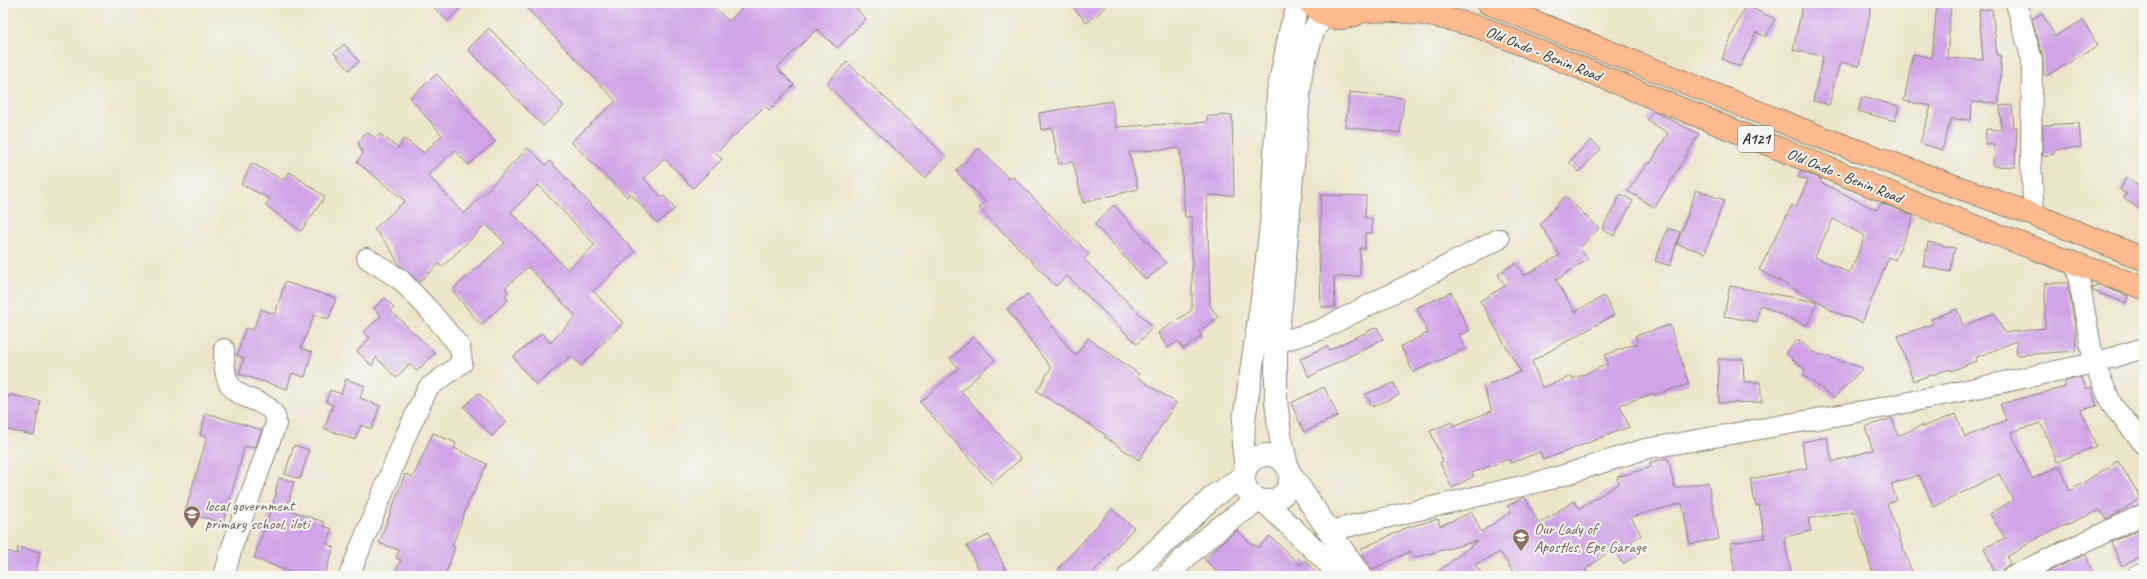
<svg xmlns="http://www.w3.org/2000/svg" width="2147" height="579" font-family="Caveat,sans-serif">
<rect width="100%" height="100%" fill="#f6f6f2"/>
<filter id="ink" filterUnits="userSpaceOnUse"><feTurbulence type="fractalNoise" baseFrequency=".025" numOctaves="2"/><feDisplacementMap in="SourceGraphic" scale="8" xChannelSelector="R" yChannelSelector="G"/><feConvolveMatrix kernelMatrix="1 2 1 2 8 2 1 2 1" color-interpolation-filters="sRGB"/></filter>
<filter id="wash" filterUnits="userSpaceOnUse"><feTurbulence type="fractalNoise" baseFrequency=".012" numOctaves="4" result="noise"/><feDisplacementMap in="SourceGraphic" scale="16" xChannelSelector="R" yChannelSelector="G"/><feGaussianBlur stdDeviation="0.9" result="paint"/><feColorMatrix in="noise" values="0 0 0 0 0 0 0 0 0 0 0 0 0 0 0 0 0 1.4 0 .05"/><feComposite in="paint" operator="in"/></filter>
<g filter="url(#wash)">
<rect width="100%" height="100%" fill="#ede5c9"/>
<g id="blocks">
<path fill="#d0a4e7" fill-rule="evenodd" d="M429 3H465L448 21Z
M522 3H710L729 21 747 3H851L866 19 837 48 817 29 777 68 794 85 769 110 765 106 716 153 722 159 693 188 664 158 644 179 662 197 664 196 675 209 657 223 630 193 627 197 571 142 616 101Z
M1069 3H1110L1087 23Z
M1803 3H1831L1845 6 1846 3H1872L1859 66 1840 62 1829 105 1813 101 1823 56 1793 50Z
M1937 3H1951L1947 58 1983 60 1979 10 1992 9 1997 55H2001V67L1999 103 1972 102 1971 120 1951 119 1942 150 1920 143 1931 106 1904 101 1913 54 1932 58Z
M1745 5 1775 19 1766 37 1756 32 1740 67 1722 59Z
M2042 13 2055 36 2083 20 2098 46 2046 76 2043 72V57L2032 19Z
M489 28 564 106 543 126 468 49Z
M344 44 359 61 349 70 334 53Z
M847 62 946 156 925 178 826 84Z
M437 74 495 142 468 165 455 150 428 175 464 214 528 148 546 165 550 161 635 252 593 291 623 323 581 366 571 356 536 385 513 357 542 333 550 343 576 316 528 267 505 288 508 292 505 296 508 300 481 325 452 290 505 243 486 224 442 267 439 264 419 282 399 265 390 248 374 229 405 201 357 162 363 154 358 143 366 132 376 138 380 134 398 148 404 139 424 153 442 135 410 98ZM538 185 595 245 568 270 511 212Z
M1350 92 1404 98 1400 133 1345 127Z
M1862 97 1899 106 1895 121 1858 111Z
M1112 101 1116 127 1207 122V116L1232 115 1234 195 1207 196 1210 305 1218 318 1199 331 1202 336 1183 349 1178 341 1168 348 1158 333 1192 310V217H1185L1180 148 1129 152 1138 189 1083 203 1073 162 1059 164 1052 128 1041 130 1039 113Z
M2012 105 2014 127H2017L2015 167 1993 166 1994 145 1985 144 1986 129 2001 130 2000 106Z
M1653 111 1699 134 1655 208 1628 191 1648 162 1650 164 1668 133 1647 120Z
M2079 123 2081 147 2054 150V154L2043 156V125Z
M1591 140 1601 149 1579 172 1569 162Z
M979 148 1009 179 1012 176 1089 254 1084 259 1153 327 1137 344 1067 276 1056 286 979 208 985 202 956 171Z
M252 163 283 180 290 172 325 197 301 231 265 205 270 199 241 184Z
M1800 171 1821 179 1820 182 1876 210 1881 203 1914 216 1895 260 1889 257 1862 323 1826 308 1827 306 1759 270 1792 205 1796 207 1808 180 1798 177ZM1833 219 1865 236 1850 273 1815 257Z
M2126 178 2144 188V212L2123 198 2127 194 2120 190Z
M1696 190 1724 200 1705 253 1677 244Z
M1621 194 1633 201 1614 236 1602 229Z
M1321 195 1366 196 1365 218H1372V233H1365V249L1360 248V276L1334 277 1335 307H1321L1319 253Z
M1565 196 1599 228 1580 248 1588 259 1556 280 1575 312 1604 296 1614 315 1532 361 1542 388 1572 376 1573 379 1608 364 1605 355 1638 343 1635 336 1670 325 1689 384 1654 395V393L1620 405 1629 427 1543 460 1540 452 1511 463 1509 459 1472 473 1474 476 1452 488 1440 463 1443 461 1430 431 1452 422 1453 426 1492 411 1483 386 1521 372 1480 301 1505 286 1498 274 1516 263 1524 276 1560 255 1540 224Z
M1114 205 1166 263 1146 280 1094 224Z
M1668 228 1680 232 1670 266 1655 261Z
M1928 242 1955 248 1950 272 1923 266Z
M285 282 336 298 329 319 314 315 301 348 312 352 305 377 292 373 287 389 239 374 244 358 237 356 245 328 253 330 261 309 275 314Z
M2045 283H2068V292H2069L2075 325 2076 351 2017 355 2016 341 1975 358 1976 361 1951 371 1950 369 1913 381 1898 336 1933 324 1931 319 1957 309 1963 326 1995 313 2004 333 2045 328Z
M2099 285 2128 296 2126 303 2093 291 2092 287Z
M1730 286 1762 292 1817 302 1807 326 1760 305 1757 322 1724 316Z
M1451 292 1469 331 1459 335 1465 349 1413 372 1401 346 1428 333 1417 308Z
M1028 294 1075 356 1088 338 1139 374 1137 377 1176 403 1139 460 1105 437 1106 435 1037 391 1051 368 1007 309Z
M385 298 394 307 391 311 435 353 417 371 409 364 396 378 376 357 372 366 357 351 370 338 364 332 381 316 374 308Z
M1377 327 1383 339 1309 377 1300 359 1327 346 1329 350Z
M974 337 995 360 961 391 1021 459 992 484 920 402 959 368 950 359Z
M1798 339 1813 352 1863 368 1834 398 1803 375 1806 371 1786 353Z
M1718 359H1743L1744 382H1760L1762 402 1719 403Z
M2082 377 2086 389 2091 387 2097 406 2081 410 2096 446 2057 462 2041 423 2011 432 2032 479 2060 466 2070 491 2118 461 2141 498 2111 517 2106 519 2100 510 2041 536 2007 557 2010 564 2003 569 2001 576H1996L1984 548 2005 538 1990 514 2013 500 1999 474 1934 507 1919 475 1891 484 1897 500 1887 504 1912 572 1901 576H1874L1853 511 1808 519 1811 531 1784 537 1791 572 1770 576H1735L1731 543 1765 538 1759 505 1756 506 1750 479 1807 468 1802 442 1827 437 1832 462 1873 450 1865 427 1892 418 1898 436 1922 425V427L1956 414 1965 437 2006 420 2000 404 2065 387V381Z
M346 379 365 386 360 398 380 406 372 429 361 425 355 440 324 428 333 405 326 402 330 390 341 394Z
M1394 383 1399 395 1372 407 1366 394Z
M1324 387 1338 416 1304 432 1291 403Z
M478 393 506 422 492 436 464 407Z
M11 395 40 401 34 435 3 429V401Z
M206 413 262 430 255 448 245 446 223 523 185 512 207 437 200 435Z
M433 433 456 443 454 448 487 464 473 494 472 493 452 546 455 547 445 576H393L401 560 396 558 399 550 379 543 405 474 413 477Z
M294 445 309 450 300 479 285 474Z
M1668 458 1675 488 1708 482 1719 539 1690 544 1682 503 1631 517 1641 535 1631 541 1639 554 1623 564 1612 549 1585 570 1589 576H1516L1500 552 1475 565 1484 576H1433L1477 541 1413 558 1411 551 1371 570 1361 549 1408 527 1438 519 1440 526 1472 512 1481 532 1511 512 1507 506 1525 497 1539 524 1574 501 1579 508 1619 484 1617 477 1651 467 1650 462Z
M279 478 294 482 287 508 289 510 324 522 323 526 332 529 327 544 334 547 324 576H300L254 558 277 492H275Z
M1112 509 1134 528 1090 576H1065L1058 569Z
M2144 527V556L2122 566 2111 542Z
M1237 530 1254 546 1256 545 1258 548 1270 536 1300 565 1305 560 1319 576H1221L1204 559Z
M989 535 1009 576H982L967 546Z
M18 547 40 552 35 576H3V550L17 554Z
M2086 555 2094 576H2039L2072 560Z"/>
</g>
</g>
<g filter="url(#ink)">
<use href="#blocks" fill-opacity="0" stroke="#8c887a" stroke-width="1"/>
<g fill="none" stroke-linecap="round" stroke-linejoin="round">
<g stroke="#8c887a" stroke-width="22">
<path id="minor" d="M2016 3 2032 60 2031 161 2034 215
M2076 264 2094 363 2112 405 2144 444
M1276 343 1320 330 1499 239
M224 349C224 362 224 381 234 390 247 402 278 402 276 424L232 547 224 576
M1329 531 1551 479 1645 449 1886 407 2094 363 2144 348
M349 576 406 435 428 388 462 363 460 347 430 311 401 280 367 258
M2012 576 2144 514
M2137 576 2144 573"/>
</g>
<g stroke="#8c887a" stroke-width="24">
<path id="tertiary" d="M1244 478a23 23 0 1 1 46 0a23 23 0 1 1-46 0Z
M1287 466 1280 434 1276 401V343L1281 304 1301 73 1313 31 1323 15
M1246 469 1243 445 1244 420 1264 285 1272 215 1278 92 1291 28 1299 3
M1289 472 1360 576
M1264 501 1342 576
M1129 576 1215 495 1244 476
M1167 576C1195 546 1225 521 1260 500"/>
</g>
<g stroke="#8c887a" stroke-width="24">
<path id="primary" d="M1310 3C1327 24 1353 22 1371 3
M1488 3 1815 135 2034 215 2144 259
M1363 11C1403 8 1440 16 1479 27 1700 115 1919 210 2144 288"/>
</g>
<use href="#minor" stroke="#fff" stroke-width="20"/>
<use href="#tertiary" stroke="#fff" stroke-width="22"/>
<use href="#primary" stroke="#fcba8e" stroke-width="22"/>
</g>
</g>
<defs>
<g id="school-pin" transform="scale(0.9)"><path d="M0 17L-7.5 6A9.5 9.5 0 1 1 7.5 6Z" fill="#8d6e63" stroke="#f6f6f2"/><path d="M0-5L7-2L0 1L-7-2ZM-4 1L0 2.5L4 1V4Q0 6-4 4Z" fill="#fff"/></g>
</defs>
<g fill-rule="evenodd">
<use href="#school-pin" x="192" y="514"/>
<use href="#school-pin" x="1521" y="537"/>
</g>
<g text-anchor="middle" stroke-width="4" stroke-linejoin="round" paint-order="stroke">
<rect fill="#f6f6f2" stroke="#686867" stroke-width="1" x="1738" y="126" width="36" height="26" rx="3"/>
<g font-size="15" font-weight="bold" fill="#2b2b2b">
<text x="1756" y="144">A121</text>
</g>
<g font-size="16" fill="#2b2b2b" stroke="#f6f6f2">
<text transform="translate(1544 53) rotate(22)" y="6">Old Ondo - Benin Road</text>
<text transform="translate(1845 175) rotate(22)" y="6">Old Ondo - Benin Road</text>
</g>
<g font-size="16" fill="#785e54" stroke="#f6f6f2" text-anchor="start">
<text x="205" y="511">local government<tspan x="205" dy="18">primary school, iloti</tspan></text>
<text x="1534" y="534">Our Lady of<tspan x="1534" dy="18">Apostles, Epe Garage</tspan></text>
</g>
</g>
<rect width="2147" height="579" fill="none" stroke="#f6f6f2" stroke-width="16"/>
</svg>
